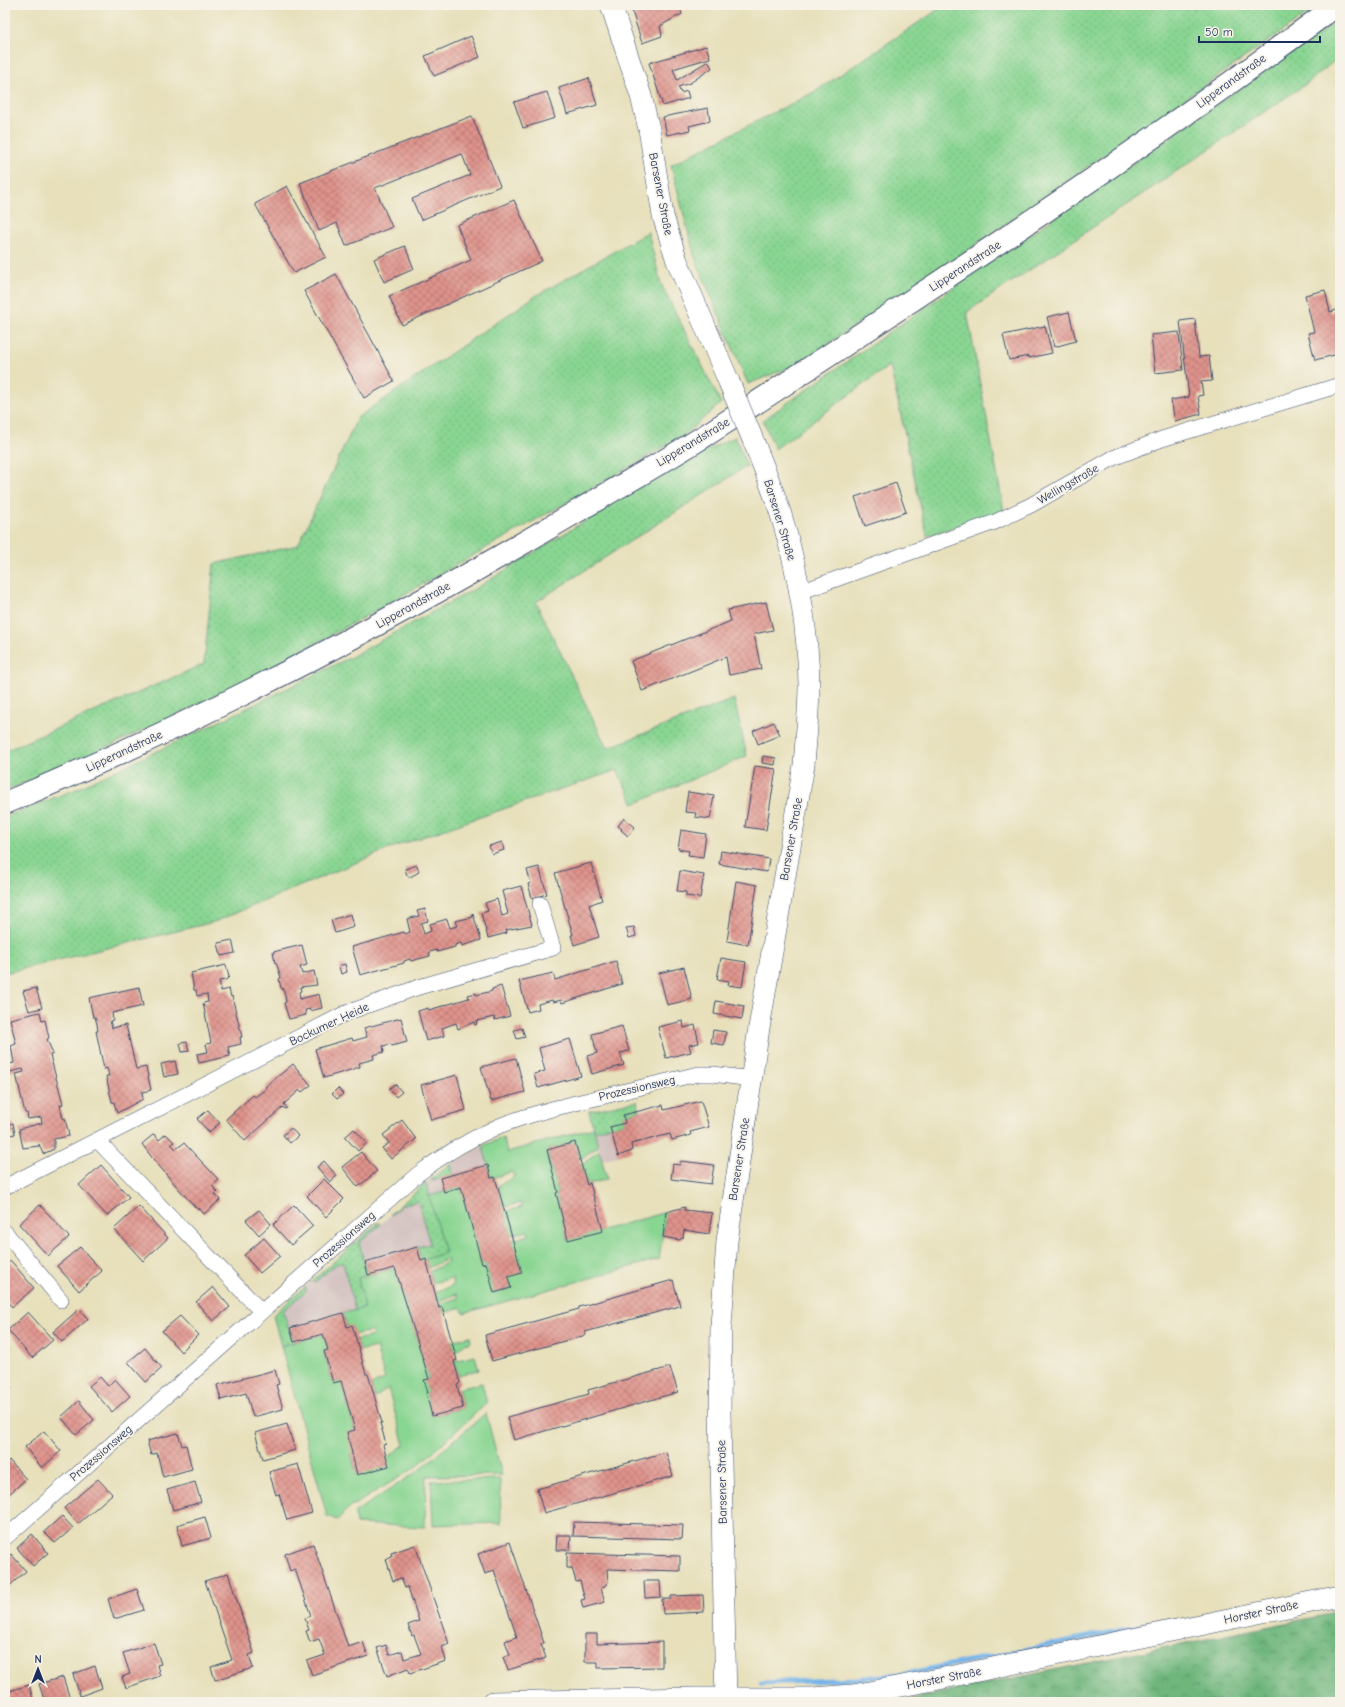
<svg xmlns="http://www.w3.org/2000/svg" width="1345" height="1707" font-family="'Comic Neue',sans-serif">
<defs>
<pattern id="grass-dots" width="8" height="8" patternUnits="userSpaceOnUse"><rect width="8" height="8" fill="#89d592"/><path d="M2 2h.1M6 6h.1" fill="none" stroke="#76b780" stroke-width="1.8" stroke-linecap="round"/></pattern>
<pattern id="forest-crowns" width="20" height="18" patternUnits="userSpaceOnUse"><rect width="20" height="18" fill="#6eb67c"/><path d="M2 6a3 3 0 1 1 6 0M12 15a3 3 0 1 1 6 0" fill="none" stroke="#5a9469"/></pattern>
<pattern id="building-cross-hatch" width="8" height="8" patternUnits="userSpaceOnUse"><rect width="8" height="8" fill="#df938b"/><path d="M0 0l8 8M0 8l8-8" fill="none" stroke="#b47875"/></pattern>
</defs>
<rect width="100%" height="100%" fill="#f7f3e8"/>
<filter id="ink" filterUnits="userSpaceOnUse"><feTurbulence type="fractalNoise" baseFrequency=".025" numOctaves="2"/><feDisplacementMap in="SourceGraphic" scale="8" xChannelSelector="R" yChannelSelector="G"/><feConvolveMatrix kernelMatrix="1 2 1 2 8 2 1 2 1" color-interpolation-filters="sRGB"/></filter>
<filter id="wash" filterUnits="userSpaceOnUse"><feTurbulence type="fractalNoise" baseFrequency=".012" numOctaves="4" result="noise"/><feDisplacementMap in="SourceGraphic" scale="16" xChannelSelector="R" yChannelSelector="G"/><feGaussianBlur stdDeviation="0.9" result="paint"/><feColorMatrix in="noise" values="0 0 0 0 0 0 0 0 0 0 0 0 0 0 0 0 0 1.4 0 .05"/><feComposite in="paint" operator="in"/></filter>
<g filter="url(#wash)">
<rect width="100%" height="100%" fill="#e7e0bb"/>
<path fill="#d1bfbe" d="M610 1127 618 1156 602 1160 594 1131Z
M483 1146 488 1165 453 1175 451 1164Z
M440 1178 444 1192 429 1196 426 1183 431 1179 432 1181Z
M418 1201 430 1244 365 1262 359 1243 402 1205Z
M343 1263 355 1310 290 1328 283 1311 306 1290 305 1287 312 1281 314 1283 336 1264Z"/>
<path fill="url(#grass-dots)" stroke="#528278" d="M945 5H1320L964 253 798 364 748 384 695 258 671 165 816 91Z
M1340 19V56L1309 82 967 312 1004 511 927 536 890 365 775 449 763 420Z
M648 232 661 284 721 403 682 437 368 615 232 689 84 758 5 791V751L204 664 214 564 298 545 358 417 534 297Z
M735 437 747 466 536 602 607 748 734 699 747 756 634 804 617 770 396 846 214 922 5 973V817L79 788 229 717 351 657 478 587 659 475 691 457Z
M637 1101 639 1111 623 1115 625 1123 594 1131 589 1111Z
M451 1164 453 1175 432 1181 431 1179Z
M426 1183 445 1253 421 1261 417 1247 430 1244 418 1201 402 1205 391 1215 390 1214Z
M379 1222 381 1224 359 1243 368 1275 358 1278 365 1308 355 1310 343 1263 336 1264 314 1283 312 1281Z
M305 1287 307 1290 283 1311 294 1342 281 1346 273 1315Z"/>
<path fill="url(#forest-crowns)" stroke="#44726d" d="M1340 1612V1702H895Z"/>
<path fill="#89d592" stroke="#528278" d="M594 1128 598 1146 579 1160 575 1142 547 1150 558 1192 556 1193 568 1240 666 1212 659 1259 464 1313 461 1308 444 1313 442 1307 439 1308V1304L458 1298 457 1294 438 1301 435 1292 454 1285 452 1278 433 1283 429 1272 448 1262 447 1259 428 1268 426 1259 445 1253 429 1196 461 1187 482 1264 486 1263 494 1293 511 1288 508 1277 512 1240 529 1235 528 1231 511 1235 504 1212 522 1207 521 1203 503 1207 498 1186 514 1177 512 1172 491 1178 483 1146 503 1137 507 1152Z
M599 1150 607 1179 587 1185 581 1166Z
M395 1268 429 1379 425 1380 428 1393H426L432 1416 463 1408 458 1389 482 1383 487 1403 416 1467 349 1508 337 1520 327 1516 281 1346 323 1334 328 1350 324 1352 333 1383 341 1381 355 1430 353 1454H351L357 1475 386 1459 404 1445 388 1388 375 1398 371 1385 385 1379 376 1347 359 1351 356 1340 373 1336 371 1331 354 1335 347 1327 343 1313 365 1308 358 1278Z
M470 1336 471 1342 465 1344 455 1352 452 1341Z
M475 1356 479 1370 458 1375 454 1361Z
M486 1413 502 1475 426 1476 425 1527 356 1524 355 1512 417 1472Z
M500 1479 501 1523 433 1525 431 1481Z"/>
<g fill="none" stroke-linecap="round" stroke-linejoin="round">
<path stroke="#76b4e9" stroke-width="5" d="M761 1683 856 1679 910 1673 1147 1625"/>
</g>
<g id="blocks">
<path fill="url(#building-cross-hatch)" d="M630 5H652L653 8 659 5H679L682 14 660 26 662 36 642 43Z
M471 36 480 57 434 76 425 56Z
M706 46 710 58 673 69 677 80 708 61 712 68 690 83 678 87 681 93 687 91 689 98 663 106 649 63Z
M589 78 597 105 567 114 559 88Z
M547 92 555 118 523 128 514 102Z
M708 108 710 121 689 126 690 130 667 135 663 117Z
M472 116 500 186 421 220 412 199 470 175 462 154 375 188 392 227 346 246 337 223 319 231 300 183Z
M287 186 326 257 294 273 255 204Z
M514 200 542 261 402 325 389 296 471 260 457 225Z
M405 246 414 269 384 282 374 259Z
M336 274 394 381 364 398 304 291Z
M1325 290 1330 312 1340 309V350L1337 351 1338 354 1315 360 1308 333 1314 332 1305 295Z
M1069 312 1076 341 1054 347 1047 317Z
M1195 319 1199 357 1209 356 1212 381 1201 382 1203 395 1198 396 1201 414 1175 421 1171 400 1189 397 1180 321Z
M1045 326 1052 353 1029 358V356L1009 360 1003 335Z
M1179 332 1183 370 1155 373 1151 335Z
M896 483 906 512 865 526 855 497Z
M766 602 773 630 754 634 761 669 729 675 726 657 642 691 631 661 731 621 728 610Z
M774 722 780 735 758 744 753 731Z
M763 756 776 758 775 765 762 763Z
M755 766 776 769 766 830 745 827Z
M688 792 714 796 710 819 695 817 696 813 685 812Z
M624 818 635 827 628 836 621 830 622 829 618 826Z
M681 830 706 834 703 857 688 855 689 851 678 849Z
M502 842 504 850 492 854 489 846Z
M721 851 769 859 767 872 719 864Z
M591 863 602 900 589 905 599 937 574 945 571 935H573L555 873Z
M417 865 419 872 410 877 407 875 405 869Z
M539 867 547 894 532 898 528 884 531 883 527 870Z
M680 871 704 875 700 898 686 896V892L677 891Z
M736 881 757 885 748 945 727 941Z
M521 886 532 925 506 930 507 933 488 938 481 913 488 911 485 903 497 899 502 916 508 914 502 891Z
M425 909 428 921 421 923 424 934 431 931 430 924 447 919 450 928 457 926 455 921 473 917 472 914H473L481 940 462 946 461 943 455 945V947L437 952V950L429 952 430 956 411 961 410 959 404 961V963L360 975 352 947 404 932 405 934 410 932 407 919 419 916 417 911Z
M351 914 354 927 335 933 331 920Z
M634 927 636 936 629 938 626 928Z
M232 940 235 953 221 956 218 943Z
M302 945 307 965 300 967 302 974 314 971 317 985 300 987 301 991 299 992 300 999 319 994 322 1008 310 1011V1009L305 1010 306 1015 289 1019 284 1003 286 1002 285 995 282 988H281L279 979 281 978 279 971 276 963H275L273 952Z
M721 958 746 962 742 987 728 985 729 981 717 979Z
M616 961 622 984 562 1003 561 1000 553 1002 552 1000 538 1004 539 1009 528 1012 519 981 553 973 555 980Z
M345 964 347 972 341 974 339 966Z
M226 965 229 977 226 980 219 981 220 985 221 991 229 989 231 997 232 996 242 1037H240L241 1044 228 1047 230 1056 199 1063 197 1054 208 1052 206 1044 211 1043 203 1003 208 1002 207 994 197 996 196 990H194L191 973Z
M684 967 692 999 667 1005 659 973Z
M501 986 510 1016 495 1020 494 1017 476 1021 477 1024 475 1025 474 1022 458 1029 456 1023 442 1028 444 1036 426 1041 418 1011 428 1008 429 1010 469 998 468 995 476 993V995L492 991V989Z
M139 987 143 1006 112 1013 113 1020 110 1021 112 1028 126 1025 136 1069 146 1067 151 1090 142 1092 143 1099 117 1113 114 1102H112L106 1076H109L107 1068 104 1069 96 1031H98L97 1024 95 1017H93L89 998Z
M36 988 42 1008 29 1011 23 991Z
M716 1001 744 1006 742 1019 714 1014Z
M40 1012 42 1021 45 1020 49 1038 47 1039 53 1054 50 1055 63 1104 60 1105 63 1119 65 1118 69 1136 54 1139V1149L43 1154 39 1144V1146L23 1148 19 1129 42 1123 41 1117 28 1119 27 1113H25L16 1074 24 1072 23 1069 5 1073V1065L14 1063 11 1046 16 1044 10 1019Z
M401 1018 407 1042 392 1046 391 1044 383 1046 384 1052 373 1055 374 1059 359 1063 360 1067 324 1078 315 1049 352 1038 353 1041 367 1037 364 1028Z
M683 1021 684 1028 695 1025 699 1043 689 1045 691 1052 666 1058 658 1027Z
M622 1026 629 1051 620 1053 624 1065 592 1074 587 1056 597 1053 592 1034Z
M522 1028 525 1037 517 1039 514 1030Z
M713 1030 726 1032 724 1045 711 1043Z
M570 1039 581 1076 538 1088 534 1074 545 1071 539 1048Z
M187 1042 189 1051 182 1052 180 1043Z
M516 1058 525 1092 491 1101 481 1067Z
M175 1061 178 1074 164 1077 161 1064Z
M293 1064 311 1085 302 1092 300 1090 284 1104 287 1108 285 1109 283 1107 245 1141 226 1119 253 1095 255 1097 267 1088 265 1087Z
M457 1075 466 1110 431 1120 421 1085Z
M395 1084 402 1092 396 1097 389 1089Z
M338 1088 343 1094 337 1099 332 1094Z
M701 1101 709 1127 690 1132 691 1135 672 1140 670 1134 631 1144 632 1151 618 1156 610 1127 625 1123 623 1115 663 1105 664 1110Z
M208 1110 220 1123 209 1132 197 1119Z
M402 1120 416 1139 391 1159 382 1148 389 1143 383 1135Z
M13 1123 15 1134 5 1136V1125Z
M291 1128 298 1136 290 1143 283 1135Z
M354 1129 367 1143 358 1151 345 1137Z
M154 1134 159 1140 166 1134 174 1142 171 1144 176 1149 184 1143 219 1180 212 1186 218 1192 215 1194 220 1200 204 1214 199 1208 198 1210 185 1196 153 1159 142 1144Z
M575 1142 587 1185 590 1183 603 1231 568 1240 556 1193 558 1192 547 1150Z
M361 1152 377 1171 358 1187 342 1167Z
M324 1161 337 1176 330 1182 317 1167Z
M681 1161 714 1165 711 1184 671 1179 673 1164 680 1165Z
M101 1165 129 1197 107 1216 79 1185Z
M488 1165 491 1178 495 1177 522 1273 508 1277 511 1288 494 1293 486 1263 482 1264 461 1187 444 1192 440 1178Z
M324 1179 344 1199 326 1217 307 1196Z
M40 1205 69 1237 48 1256 19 1224Z
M294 1205 313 1226 291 1245 273 1225Z
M139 1206 168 1238 143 1261 114 1229Z
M685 1207 684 1210 712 1213 709 1234 684 1230 683 1238 679 1240 663 1237 666 1212Z
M259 1210 271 1224 259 1235 246 1220Z
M264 1238 280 1256 260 1273 244 1255Z
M80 1247 102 1271 79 1291 57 1266Z
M417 1247 421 1261 426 1259 439 1308 442 1307 450 1335 457 1360 454 1361 460 1383 457 1385 463 1408 432 1416 426 1393H428L424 1380 429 1379 395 1268 368 1275 365 1262Z
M11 1261 34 1288 12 1307 5 1299V1266Z
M673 1280 680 1306 585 1332 586 1335 492 1361 485 1335 579 1309V1307Z
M213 1287 230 1307 213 1321 196 1302Z
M79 1309 88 1319 62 1342 53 1332Z
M28 1312 53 1340 32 1358 8 1330Z
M343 1313 347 1327 352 1325 366 1374H368L382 1423H380L386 1444 383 1445 389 1466 357 1475 347 1432 355 1430 341 1381 333 1383 324 1351 328 1350 323 1334 294 1342 290 1328Z
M180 1316 198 1335 181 1352 162 1331Z
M145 1348 162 1368 146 1382 128 1362Z
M670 1367 678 1392 514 1440 507 1417 589 1394 588 1390Z
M275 1370 279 1384 276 1385 283 1409 253 1417 246 1393 221 1400 217 1385Z
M100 1377 108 1386 115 1379 130 1396 112 1412 89 1386Z
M5 1380 12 1388 5 1394Z
M79 1401 94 1420 76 1435 61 1417Z
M287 1424 295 1450 263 1459 255 1433Z
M44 1431 61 1451 42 1468 25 1447Z
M178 1433 182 1446 186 1445 192 1469 163 1477 157 1453 151 1455 147 1441Z
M666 1452 673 1476 544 1513 537 1489Z
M9 1460 26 1479 7 1496 5 1493V1464Z
M298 1464 312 1513 287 1520 279 1494 276 1495 269 1472Z
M98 1479 112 1494 78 1524 64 1508Z
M195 1482 201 1502 173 1510 167 1490Z
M62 1516 73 1528 55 1543 44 1532Z
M205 1517 211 1538 182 1546 177 1525Z
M574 1522 683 1525 682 1539 573 1536Z
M32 1534 48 1553 33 1566 17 1548Z
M557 1535H571L570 1550H556Z
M510 1542 544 1643 541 1644 546 1658 508 1670 503 1657 510 1655 505 1641 517 1637 494 1570 485 1574 478 1554Z
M313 1544 348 1647 363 1642 368 1656 312 1675 307 1661 325 1655 319 1639 310 1642 306 1631 309 1630 305 1618 311 1616 295 1569 290 1571 285 1554Z
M415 1545 449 1644 442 1647 446 1661 410 1673 408 1668 387 1676 377 1648 386 1645 389 1655 402 1651 404 1659 421 1654 414 1635 412 1636 408 1625 419 1621 408 1587 405 1588 401 1578 393 1581 386 1559 392 1556 391 1553Z
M567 1553 680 1556V1571L607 1569 608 1582 604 1587 601 1588 605 1602 583 1608 581 1600 585 1599 580 1581 576 1582 572 1568H567Z
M11 1554 26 1571 5 1590V1560Z
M228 1573 254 1653 249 1655 253 1668 215 1680 211 1667 232 1660 205 1581Z
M644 1581H660L661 1597 645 1598Z
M137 1589 144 1610 114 1619 108 1599Z
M703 1595 704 1612 663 1614 662 1599H671V1596Z
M585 1634H597V1644L662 1642V1667L598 1668V1662H585Z
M154 1643 161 1664 157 1665 160 1676 126 1688 122 1677 130 1674 123 1653Z
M95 1666 102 1688 80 1696 73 1674Z
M63 1677 70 1699 61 1702H45L39 1684Z
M29 1685 34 1702H9L6 1692Z"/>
</g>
</g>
<g filter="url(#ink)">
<use href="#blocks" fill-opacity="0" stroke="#3a4a6c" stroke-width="1"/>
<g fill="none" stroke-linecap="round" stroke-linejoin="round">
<g stroke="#3a4a6c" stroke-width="16">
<path id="street" d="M800 592 995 522 1031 505 1113 458 1162 439 1340 385
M98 1141 261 1311
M5 1187 346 1013 419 987 553 948 540 904
M5 1232 61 1300
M5 1538 418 1174C443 1155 470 1139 499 1126 532 1113 567 1105 601 1097 634 1089 666 1081 699 1074H713L751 1079"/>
</g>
<g stroke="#3a4a6c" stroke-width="22">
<path id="secondary" d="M611 5 641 96 649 129 663 216 677 261 729 382
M493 1702 696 1698H812L853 1695 939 1679 1340 1596
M726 1702 720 1413 721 1326 727 1241 759 1028 804 765C806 738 809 711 809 684 808 630 799 577 784 525 776 496 764 468 753 440"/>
</g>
<g stroke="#3a4a6c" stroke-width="24">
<path id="primary" d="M5 803C203 721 392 621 576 512 623 484 671 458 717 428 778 389 839 349 900 308 1048 211 1194 111 1337 5"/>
</g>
<use href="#street" stroke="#fff" stroke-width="15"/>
<use href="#secondary" stroke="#fff" stroke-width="21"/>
<use href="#primary" stroke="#fff" stroke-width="22"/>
<g stroke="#3a4a6c" stroke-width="22" stroke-linecap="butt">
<path id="secondary-bridge" d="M729 382 753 440"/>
</g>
<use href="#secondary-bridge" stroke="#fff" stroke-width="21"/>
</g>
</g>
<g text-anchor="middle" stroke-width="3.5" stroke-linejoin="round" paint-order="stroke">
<g font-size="12" fill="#1b2f5e" stroke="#f7f3e8">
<text transform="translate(1231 81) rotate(-36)" y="4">Lipperandstraße</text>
<text transform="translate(661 194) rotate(79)" y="4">Barsener Straße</text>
<text transform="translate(965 266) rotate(-33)" y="4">Lipperandstraße</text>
<text transform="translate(693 442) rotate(-31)" y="4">Lipperandstraße</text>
<text transform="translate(1068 484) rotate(-30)" y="4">Wellingstraße</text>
<text transform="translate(780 520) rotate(73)" y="4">Barsener Straße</text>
<text transform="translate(413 605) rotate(-29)" y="4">Lipperandstraße</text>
<text transform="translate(124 751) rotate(-25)" y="4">Lipperandstraße</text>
<text transform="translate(791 839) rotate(-80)" y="4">Barsener Straße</text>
<text transform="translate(329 1024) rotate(-25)" y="4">Bockumer Heide</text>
<text transform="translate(637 1088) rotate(-13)" y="4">Prozessionsweg</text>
<text transform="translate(739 1159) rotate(-81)" y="4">Barsener Straße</text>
<text transform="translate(344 1239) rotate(-41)" y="4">Prozessionsweg</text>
<text transform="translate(101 1453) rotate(-41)" y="4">Prozessionsweg</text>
<text transform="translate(722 1482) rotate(-91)" y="4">Barsener Straße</text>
<text transform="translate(1261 1612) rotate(-12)" y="4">Horster Straße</text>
<text transform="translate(944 1678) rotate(-11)" y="4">Horster Straße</text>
</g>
</g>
<rect width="1345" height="1707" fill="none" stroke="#f7f3e8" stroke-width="20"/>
<g transform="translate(38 1669)" stroke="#f7f3e8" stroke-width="3" paint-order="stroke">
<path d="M0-3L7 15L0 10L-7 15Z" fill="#1b2f5e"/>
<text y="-6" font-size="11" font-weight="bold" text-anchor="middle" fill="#1b2f5e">N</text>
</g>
<path d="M1199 36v6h121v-6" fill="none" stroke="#1b2f5e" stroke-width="2"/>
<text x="1205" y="36" font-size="12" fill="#1b2f5e" stroke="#f7f3e8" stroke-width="3" paint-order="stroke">50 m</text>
</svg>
